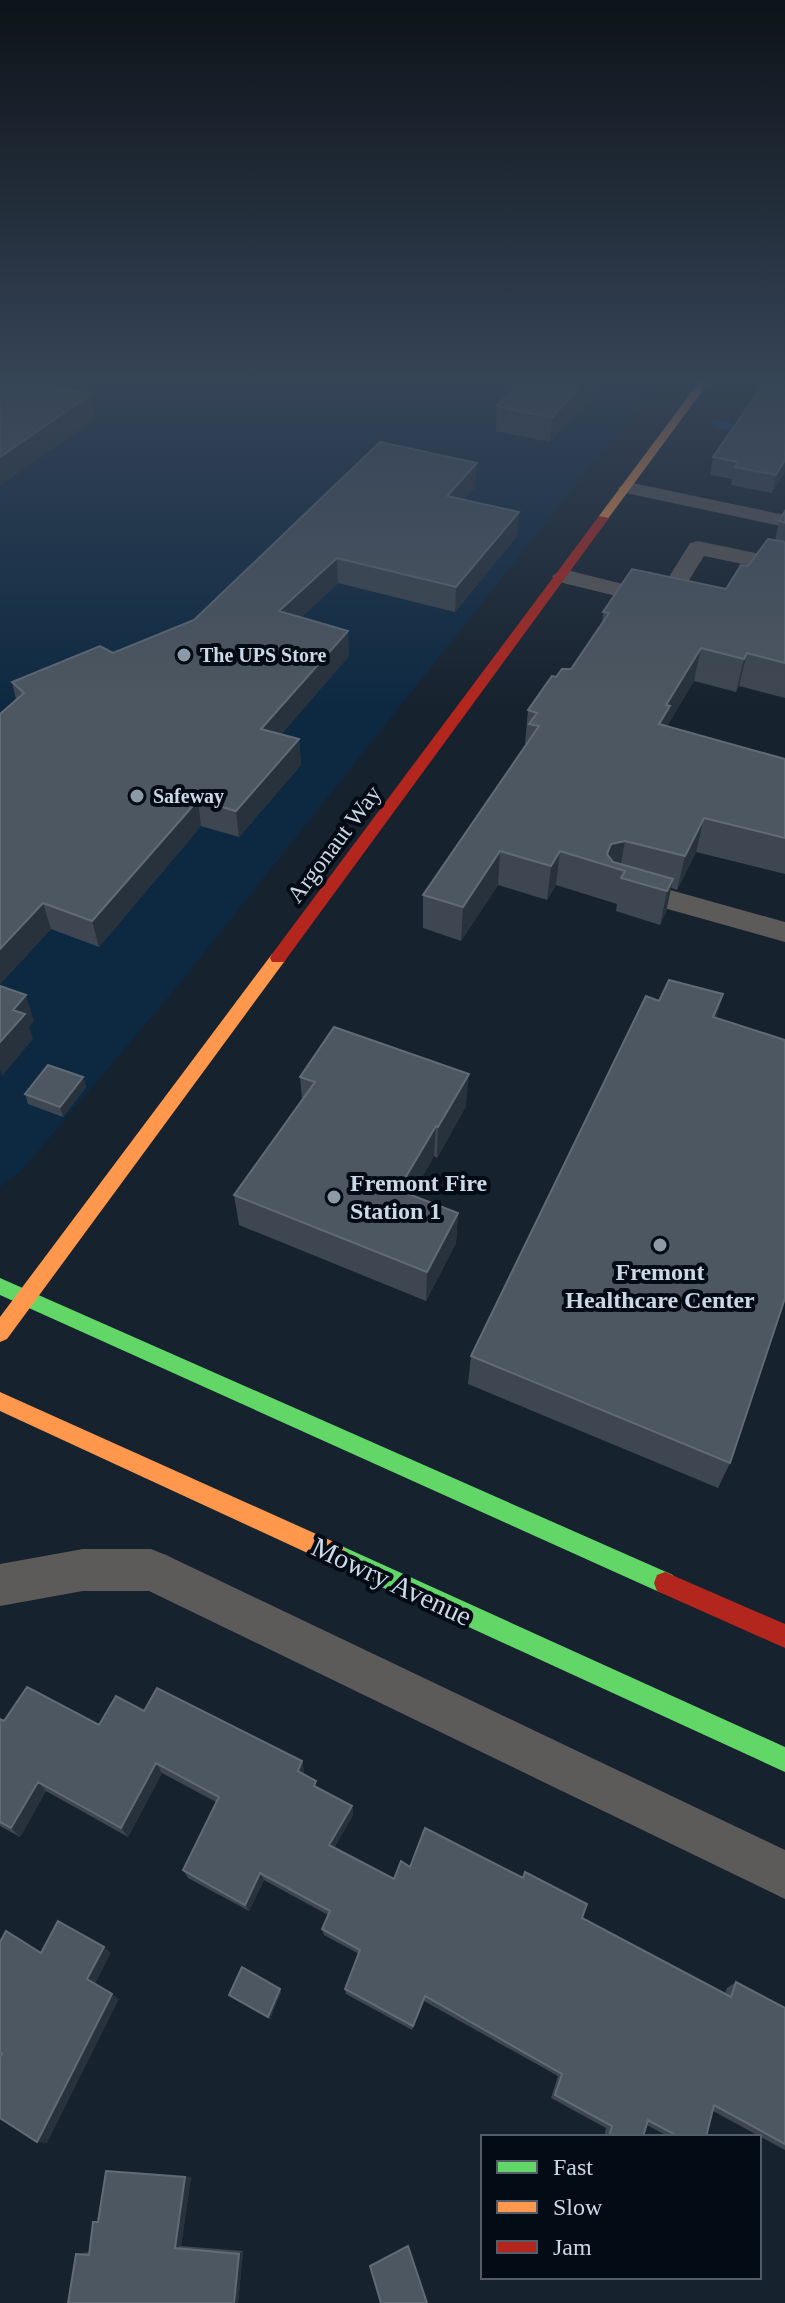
<svg xmlns="http://www.w3.org/2000/svg" width="785" height="2303" font-family="Georgia,serif">
<rect width="100%" height="100%" fill="#16222e"/>
<path fill="#0d2941" d="M0 382H658L176 988 23 1169 0 1187Z"/>
<g fill="none" stroke-linecap="round" stroke-linejoin="round">
<path stroke="#123a79" stroke-width="7" d="M716 424 747 430"/>
<path fill="#5d5a5a" fill-rule="evenodd" d="M628 482 785 515V527L621 492 618 488Z
M698 541 785 559V573L704 556 673 606 665 608 555 581 552 576 563 569 659 593 690 543Z
M624 877 785 922V942L614 894 610 887 614 880Z
M83 1549H151L166 1555 785 1850V1899L149 1591H83L0 1606V1564Z"/>
<path fill="#63d668" fill-rule="evenodd" d="M0 1278 673 1575 676 1583 673 1591 665 1594 657 1591 0 1295Z
M335 1543 785 1747V1772L327 1562 324 1554 327 1546Z"/>
<path fill="#ff974d" fill-rule="evenodd" d="M699 382H709L607 520H599V516Z
M278 952 284 954 286 958 284 962 7 1339 0 1342V1317L272 954Z
M0 1392 343 1546 346 1554 343 1562 335 1565 327 1562 0 1411Z"/>
<path fill="#b3261e" fill-rule="evenodd" d="M599 516 609 518 284 962H272L270 958 272 954Z
M665 1572 785 1624V1648L657 1591 654 1583 657 1575Z"/>
</g>
<path fill="#3e4751" d="M603 382 550 442 496 431 497 406Z
M713 457 785 471 772 493 731 485 732 479 710 475Z
M475 487 464 499 519 512 517 536 455 612 338 583 301 617 349 656 281 734 299 739 301 765 239 837 201 826 99 947 51 929 0 984V714L16 700 12 682 113 653 194 620Z
M785 511V698L739 686 736 692 694 681 667 726 785 759V874L696 852 677 890 671 888 666 912 660 925 616 911 617 904 556 885 547 900 498 885 461 941 423 928V895L527 744H525L528 710 556 677 571 669 602 624 603 612 726 589 775 540 779 521Z
M723 994 716 1018 730 1463 718 1488 468 1384 471 1356 659 1001Z
M83 1077 86 1087 63 1117 28 1104 25 1094Z
M300 1077 466 1106 437 1158 434 1156 412 1195 458 1213 456 1243 426 1301 239 1225 234 1195 302 1099Z
M144 1711 302 1761 304 1771 303 1774 317 1787 352 1806 353 1815 334 1848 394 1879 410 1867 582 1918 725 1993 727 1988 736 1982 785 2008V2150L713 2111 706 2137H669L647 2125 643 2137H604L606 2128 551 2098 558 2076 424 2001 412 2030 346 1994 345 1989 359 1954 324 1935 322 1929 328 1915 264 1880 249 1911 188 1878 183 1870 216 1802 162 1773 128 1837 46 1791 20 1837 0 1826V1719L4 1721 99 1725Z
M280 1989 281 1992 270 2019 229 1995Z
M106 2171 191 2177 181 2246 243 2251 238 2303H68L76 2254 89 2252 93 2222 99 2221Z"/>
<path fill="#27323c" d="M22 382H57L26 404Z
M584 382H603L550 442 552 418Z
M91 394 95 419 0 486V457Z
M785 460V471L772 493 776 475Z
M477 463 475 487 446 520 447 496Z
M519 512 517 536 455 612 456 587Z
M337 558 338 583 281 637 279 611Z
M348 631 349 656 264 755 261 729Z
M701 648 694 681 665 729 659 724 666 705Z
M747 653 739 686 736 692 744 659Z
M299 739 301 765 239 837 236 811Z
M198 800 201 826 99 947 92 921Z
M704 818 696 852 677 890 685 856Z
M625 841 620 869 605 865 607 854 611 844Z
M500 851 498 885 461 941 463 907Z
M560 851 556 885 547 900 551 866Z
M673 879 666 912 660 925 667 891Z
M43 903 51 929 0 984V949Z
M723 994 714 1026 713 1017Z
M26 995 34 1021 29 1027 33 1039 2 1076 0 1070V1042L13 1010Z
M469 1074 466 1106 437 1158 438 1127Z
M83 1077 86 1087 63 1117 60 1107Z
M436 1126 434 1156 398 1220V1190Z
M458 1213 456 1243 426 1301 427 1272Z
M302 1761 304 1771 300 1781 298 1771Z
M156 1763 162 1773 128 1837 121 1828Z
M38 1782 46 1791 20 1837 11 1828Z
M352 1806 353 1815 331 1853 329 1845Z
M260 1873 264 1880 249 1911 245 1905Z
M104 1947 111 1953 95 1984 87 1979Z
M280 1989 281 1992 270 2019 268 2017Z
M112 1994 119 1999 47 2143 37 2142Z
M185 2177H191L181 2246 175 2248Z
M243 2251 238 2303H234L239 2254Z"/>
<path fill="#4d5761" stroke="#616b76" stroke-width="2" d="M0 382H35L91 394 0 457Z
M520 382H584L552 418 497 406Z
M765 382H785V460L776 475 735 467 738 462 713 457Z
M380 442 477 463 447 496 519 512 456 587 337 558 279 611 348 631 261 729 299 739 236 811 198 800 92 921 43 903 0 949V714L24 693 12 682 100 646 113 653 194 620Z
M785 511V523L779 521Z
M768 539 785 542V663L747 653 744 659 701 648 666 705 670 706 659 724 785 759V838L704 818 685 856 625 841 611 844 607 854 613 862 673 879 667 891 621 878 625 871 560 851 551 866 500 851 463 907 423 895 539 726 529 724 537 713 528 710 552 676 556 677 562 669H571L609 613 603 612 632 569 726 589 741 565 748 566Z
M669 980 723 994 713 1017 785 1040V1298L730 1463 471 1356 646 996 659 1001Z
M0 986 26 995 13 1010 25 1014 0 1042Z
M334 1027 469 1074 438 1127 436 1126 398 1190 458 1213 427 1272 234 1195 315 1082 300 1077Z
M48 1065 83 1077 60 1107 25 1094Z
M27 1687 99 1725 116 1696 144 1711 157 1688 302 1761 298 1771 316 1781 314 1786 352 1806 329 1845 394 1879 401 1861 410 1867 425 1828 523 1878 525 1872 587 1904 582 1918 731 1997 736 1982 785 2008V2144L714 2105 706 2137H679L648 2120 643 2137H609L612 2126 555 2095 562 2074 425 1996 413 2026 345 1989 360 1950 322 1929 330 1911 260 1873 245 1905 183 1870 219 1797 156 1763 121 1828 38 1782 11 1828 0 1822V1719L4 1721Z
M58 1921 104 1947 87 1979 112 1994 37 2142 0 2118V2057L2 2054 0 2053V1942L6 1931 41 1953Z
M242 1967 280 1989 268 2017 229 1995Z
M106 2171 185 2177 175 2248 239 2254 234 2303H68L76 2254 89 2255 93 2222H98Z
M408 2246 427 2303H381L370 2266Z"/>
<linearGradient id="sky" x2="0" y2="1"><stop stop-color="#0c1319"/><stop offset="0.54" stop-color="#364457"/><stop offset="1" stop-color="#364457" stop-opacity="0"/></linearGradient>
<rect width="785" height="705" fill="url(#sky)"/>
<g fill="#8c99a6" stroke="#030b15" stroke-width="3">
<circle cx="184" cy="655" r="8"/>
<circle cx="137" cy="796" r="8"/>
<circle cx="334" cy="1197" r="8"/>
<circle cx="660" cy="1245" r="8"/>
</g>
<g text-anchor="middle" stroke-width="8" stroke-linejoin="round" paint-order="stroke">
<g font-size="20" font-weight="bold" fill="#cbd9e7" stroke="#030b15" text-anchor="start">
<text x="200" y="662">The UPS Store</text>
<text x="153" y="803">Safeway</text>
</g>
<g font-size="24" fill="#cbd9e7" stroke="#030b15">
<text transform="translate(334 844) rotate(-53)" y="8">Argonaut Way</text>
</g>
<g font-size="24" font-weight="bold" fill="#cbd9e7" stroke="#030b15" text-anchor="start">
<text x="350" y="1191">Fremont Fire<tspan x="350" dy="28">Station 1</tspan></text>
<text x="660" y="1280" text-anchor="middle">Fremont<tspan x="660" dy="28">Healthcare Center</tspan></text>
</g>
<g font-size="28" fill="#cbd9e7" stroke="#030b15">
<text transform="translate(392 1581) rotate(25)" y="10">Mowry Avenue</text>
</g>
</g>
<rect x="481" y="2135" width="280" height="144" fill="#030b15" stroke="#535d69" stroke-width="2"/>
<rect x="497" y="2161" width="40" height="12" fill="#63d668" stroke="#535d69" stroke-width="2"/>
<text x="553" y="2175" font-size="24" fill="#cbd9e7">Fast</text>
<rect x="497" y="2201" width="40" height="12" fill="#ff974d" stroke="#535d69" stroke-width="2"/>
<text x="553" y="2215" font-size="24" fill="#cbd9e7">Slow</text>
<rect x="497" y="2241" width="40" height="12" fill="#b3261e" stroke="#535d69" stroke-width="2"/>
<text x="553" y="2255" font-size="24" fill="#cbd9e7">Jam</text>
</svg>
